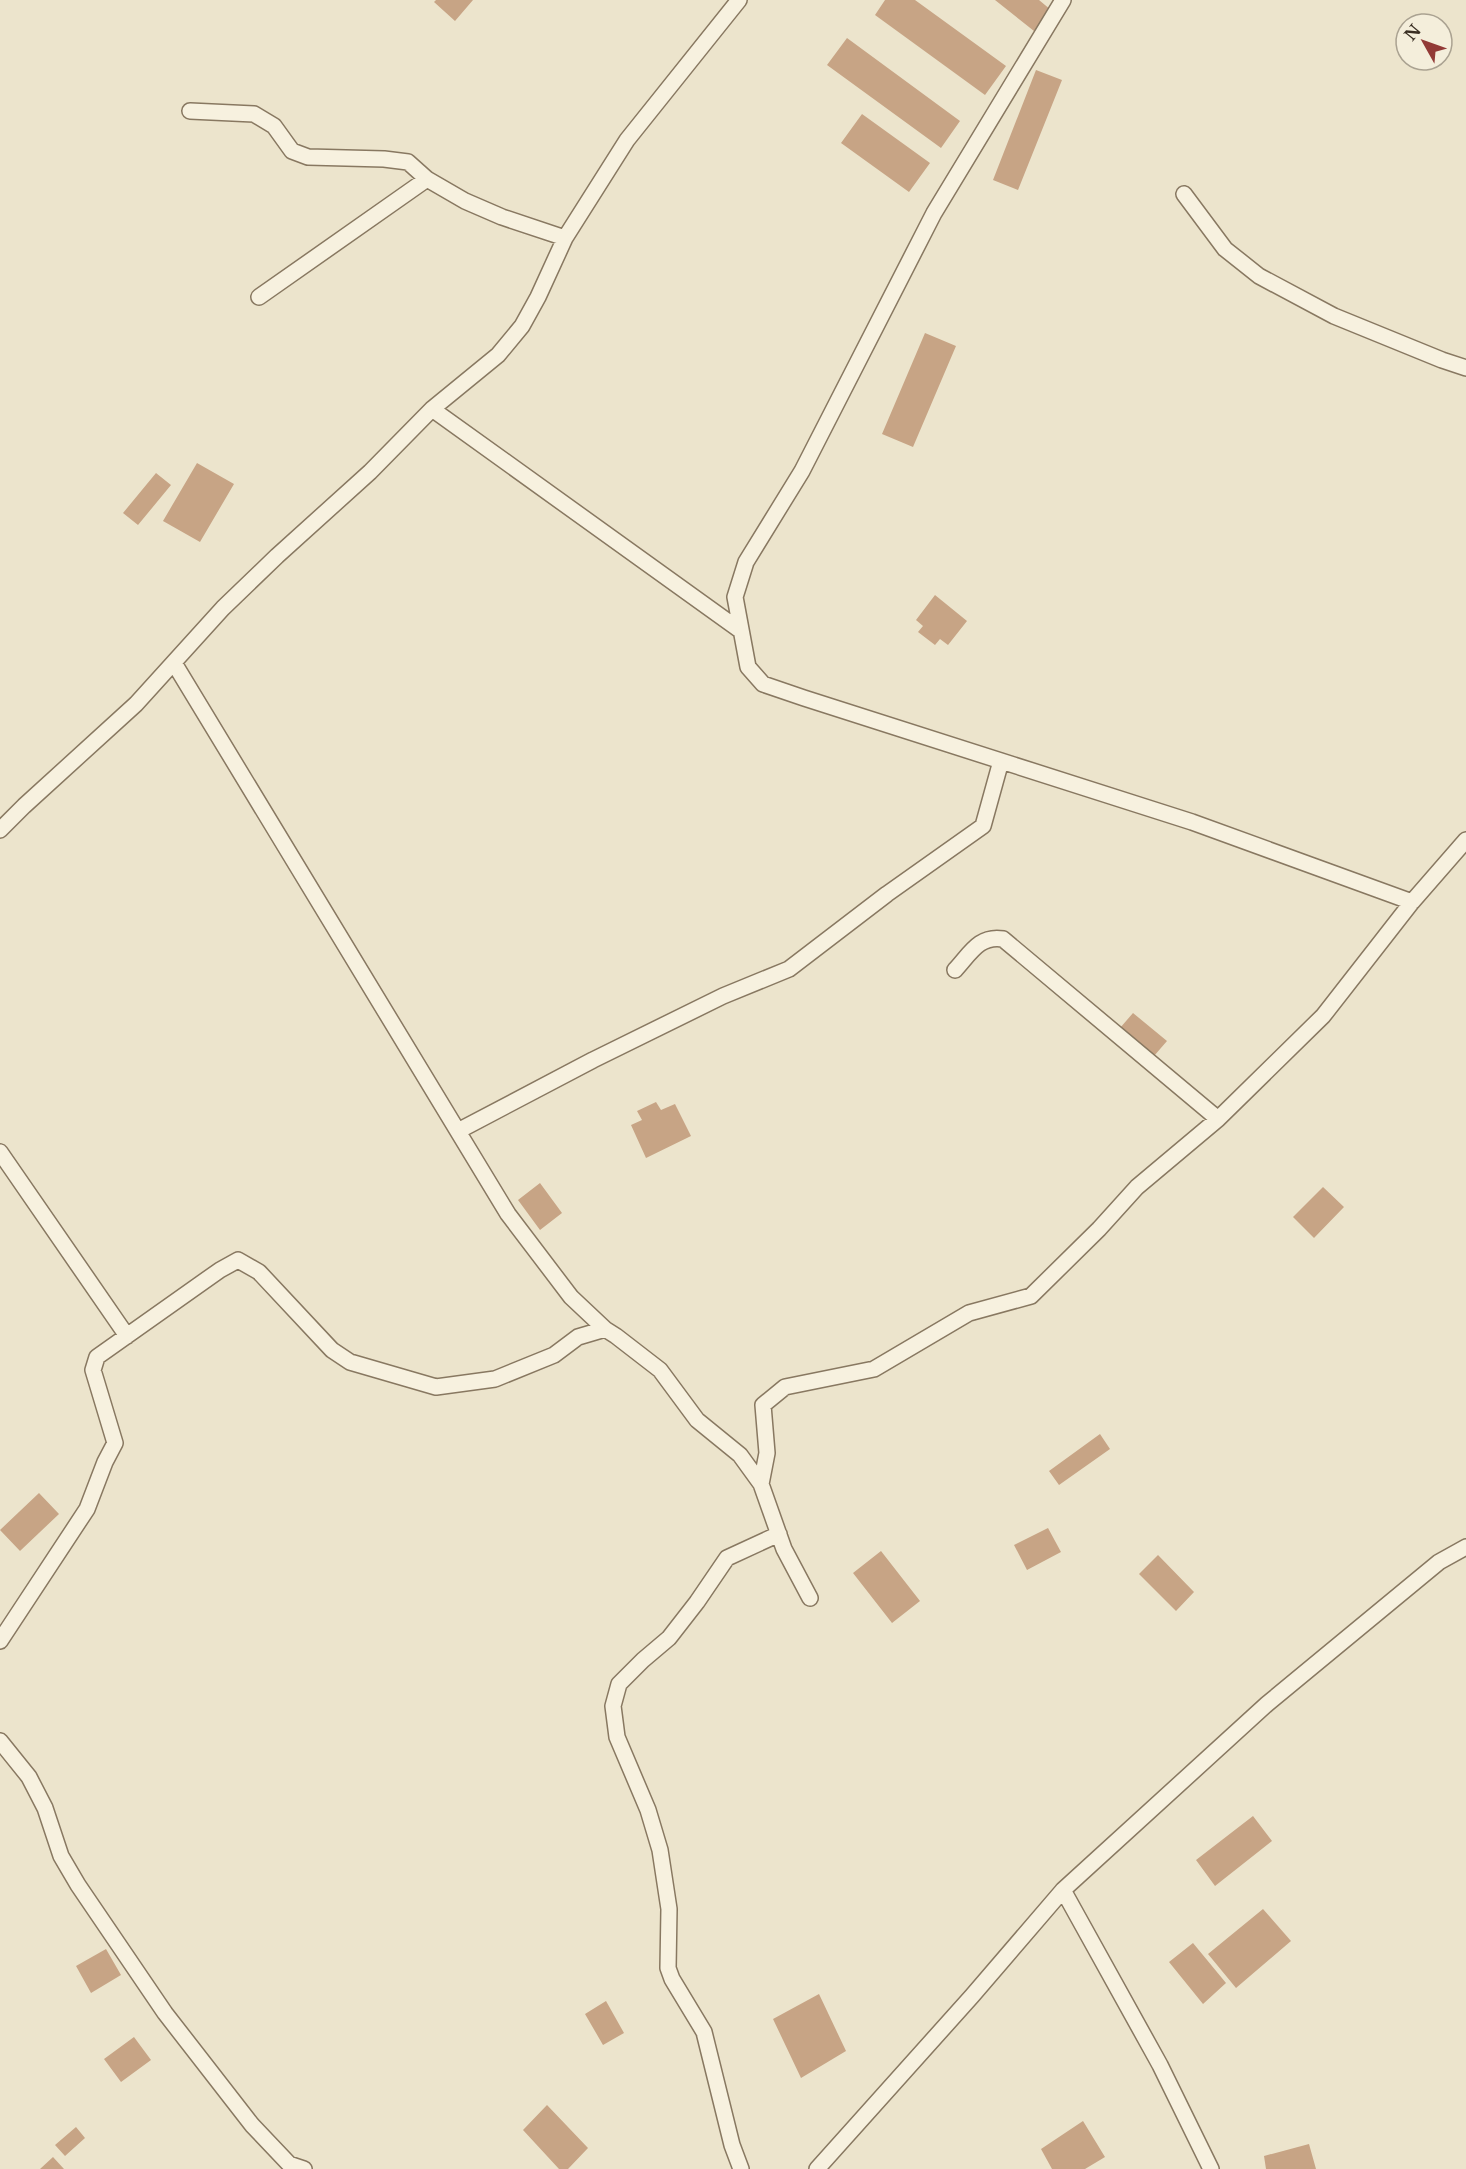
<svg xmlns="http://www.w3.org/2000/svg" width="1466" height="2169" font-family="'Libre Baskerville',serif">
<rect width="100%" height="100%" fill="#ece4cc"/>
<path fill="#c7a485" d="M436 0H473L455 21 434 2Z
M885 0H915L1006 66 985 95 875 15Z
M995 0H1039L1051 10 1034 31Z
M847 38 960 121 941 148 827 65Z
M1036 70 1062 80 1018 190 993 180Z
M862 114 930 163 909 192 841 143Z
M925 333 956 346 913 447 882 434Z
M197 463 234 484 200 542 163 521Z
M156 473 171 485 138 525 123 513Z
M935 595 967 621 948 645 940 639 935 645 918 632 923 626 916 620Z
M1133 1013 1167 1041 1154 1056 1120 1028Z
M656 1102 661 1110 675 1104 691 1136 646 1158 631 1125 642 1120 637 1111Z
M540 1183 562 1213 540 1230 518 1200Z
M1323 1187 1344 1207 1314 1238 1293 1217Z
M1100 1434 1110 1449 1059 1485 1049 1471Z
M39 1493 59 1514 20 1551 0 1530Z
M1048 1528 1061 1552 1027 1570 1014 1545Z
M881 1551 920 1601 892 1623 853 1573Z
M1158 1555 1194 1592 1176 1611 1139 1574Z
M1253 1816 1272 1841 1215 1886 1196 1860Z
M1263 1909 1291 1941 1236 1988 1208 1954Z
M1193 1943 1226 1983 1203 2004 1169 1962Z
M106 1949 121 1975 91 1993 76 1966Z
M819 1994 846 2051 801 2078 773 2019Z
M606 2001 624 2033 603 2045 585 2014Z
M134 2037 151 2060 121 2082 104 2059Z
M547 2105 588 2148 568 2169H559L523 2130Z
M1083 2121 1105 2157 1085 2169H1052L1041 2149Z
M76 2127 85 2138 65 2156 55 2145Z
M1309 2144 1316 2169H1266L1264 2156Z
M53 2157 64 2169H40Z"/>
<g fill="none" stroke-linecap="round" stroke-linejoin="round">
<g stroke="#887861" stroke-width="18">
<path id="minor" d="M1063 0 934 213 802 471 746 562 735 597 748 667 763 684 804 698 1192 822 1412 902
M190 111 254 114 274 126 292 151 308 157 384 159 408 162 427 179 465 201 502 217 565 238
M1184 194 1225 249 1259 276 1334 316 1442 360 1466 368
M259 297 427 179
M432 409 741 631
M174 663 508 1214 571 1297 605 1329
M0 830 24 806 136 704 223 608 277 556 370 472 432 409 498 355 522 326 538 297 565 238 627 140 739 0
M955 970C970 954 979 935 1003 939L1218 1119
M458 1131 593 1060 723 996 789 969 887 894 983 826 1001 761
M0 1152 127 1336
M761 1484 767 1453 763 1405 785 1387 874 1369 969 1313 1031 1296 1099 1229 1137 1187 1218 1119 1323 1016 1412 902 1466 840
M0 1641 87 1509 105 1462 115 1443 93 1370 97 1357 220 1270 238 1260 259 1272 332 1350 350 1362 436 1387 495 1379 554 1355 578 1337 605 1329 616 1336 660 1370 697 1420 740 1455 761 1484 784 1549 810 1598
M0 1741 29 1777 45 1808 61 1856 78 1885 165 2013 252 2125 289 2164 304 2169
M1063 1890 1160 2065 1211 2169
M741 2169 732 2145 704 2032 672 1979 668 1968 669 1909 660 1850 648 1810 617 1737 613 1706 619 1684 643 1660 669 1638 697 1602 727 1558 779 1534
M817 2169 972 1996 1063 1890 1267 1704 1439 1562 1466 1547"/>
</g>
<use href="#minor" stroke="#f7f1df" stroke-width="15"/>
</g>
<g transform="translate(1424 42) rotate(310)"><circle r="28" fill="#f4eedb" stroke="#aaa291" stroke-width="1.5"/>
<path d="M0-4.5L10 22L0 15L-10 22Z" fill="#923a36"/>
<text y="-9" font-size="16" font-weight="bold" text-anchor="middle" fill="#3a2f23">N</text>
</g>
</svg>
